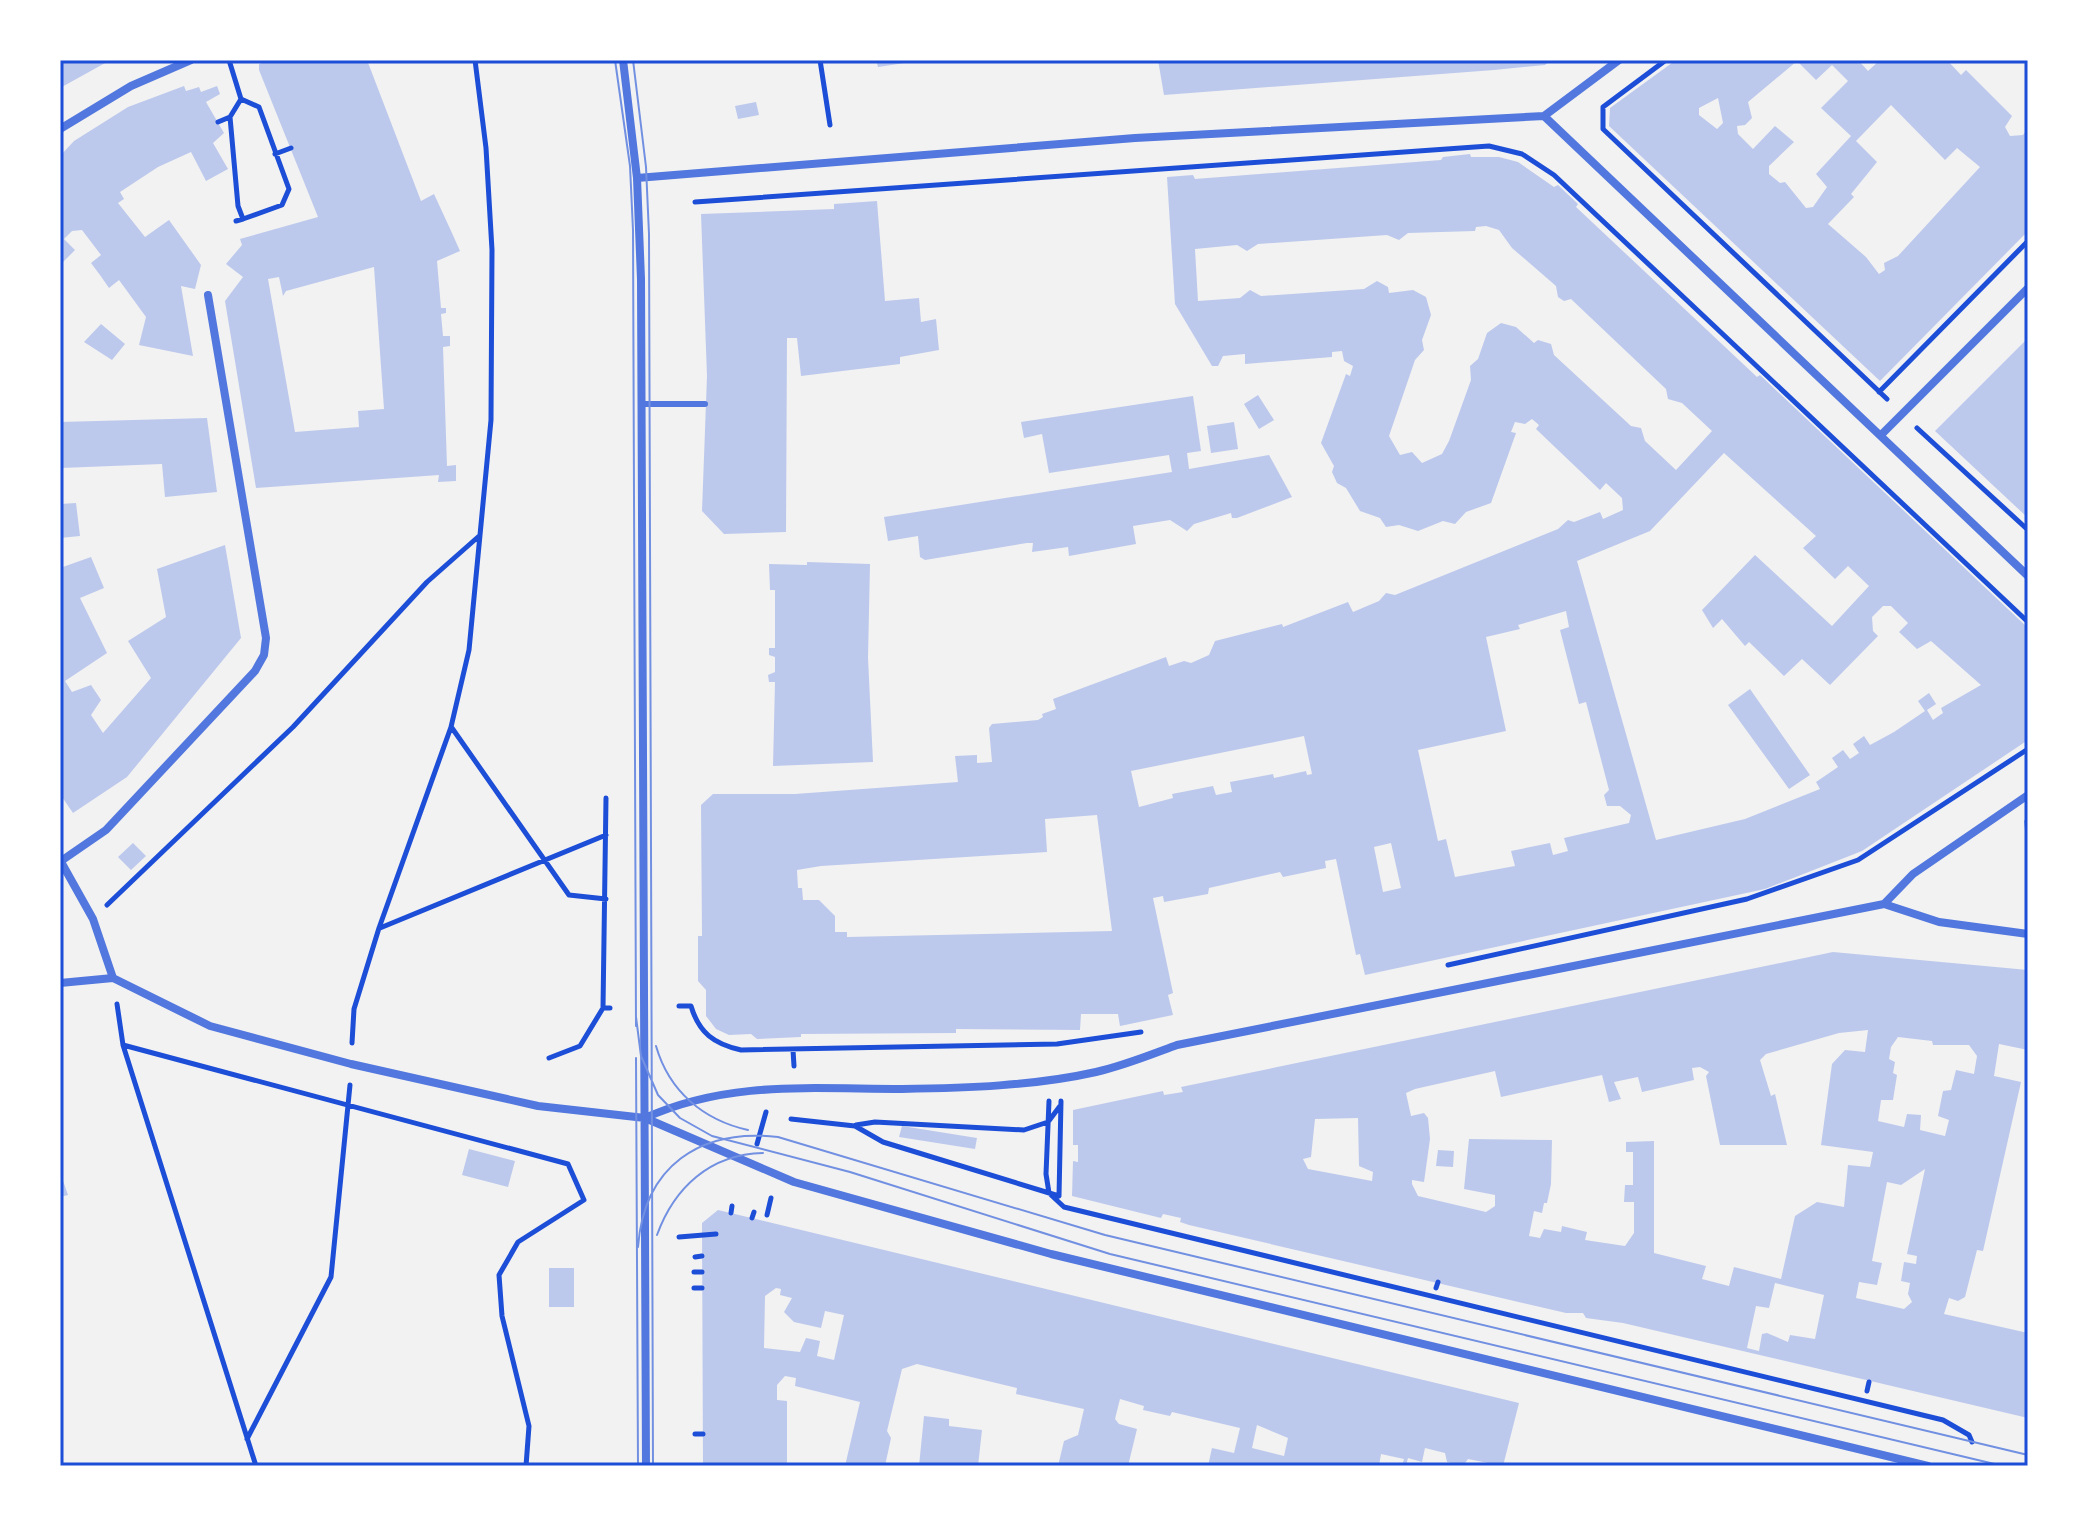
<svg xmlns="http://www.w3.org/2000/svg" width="2088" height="1526" font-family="Inter,sans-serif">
<rect width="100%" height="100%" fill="#f2f2f2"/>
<path fill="#bdc9ec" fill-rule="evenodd" d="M60 60H106L107 62 60 88Z
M270 60H367L421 201 434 194 452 233 460 251 437 261 441 308H446V313L441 314 443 336H450V346L443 347 447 466 456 465V481L438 482 439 475 256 488 225 301 243 277 226 264 242 245 240 239 318 217 259 70V64ZM374 267 384 409 358 411 359 427 295 432 268 279 279 277 283 296 286 291Z
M876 60H911V62L878 67Z
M1158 60H1551L1545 65 1494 70 1164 95Z
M1676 60H1858L1868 71 1880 60H1947L1961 75 1966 70 2012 116 2005 127 2010 136 2023 135 2028 128V231L1880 381 1609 126 1610 108ZM1797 61 1816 80 1832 65 1848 81 1821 108 1851 136 1816 174 1827 187 1813 207 1806 208 1785 182 1780 183 1769 174V166L1794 142 1775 126 1753 149 1738 134 1737 126 1745 125 1752 118 1748 102ZM1718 98 1723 123 1717 129 1699 115V108ZM1891 105 1945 160 1957 148 1980 167 1898 256 1884 263 1885 270 1879 274 1866 257 1828 224 1854 197 1851 194 1877 162 1856 141Z
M184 86 186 91 199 87 201 92 217 86 220 94 206 102 224 133 213 143 228 169 206 181 191 152 158 167 120 192 124 199 118 203 145 237 169 220 201 265 195 289 181 286 193 356 139 345 146 317 119 280 109 288 100 275 91 263 101 255 82 230 72 231 64 239 75 250 60 265V156L74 141 128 107Z
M756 102 759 115 738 119 735 106Z
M1470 154 1471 157H1499L1518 162 1554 187 1558 185 1578 204 1576 207 1757 377 1760 375 2028 628V740L1862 851 1765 889 1365 975 1360 954 1356 955 1336 859 1325 861 1326 868 1283 877 1280 872 1209 888 1208 894 1164 902 1163 896 1153 898 1173 993 1168 995 1173 1015 1120 1026 1118 1014H1081L1080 1030 956 1029V1033L801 1034V1037L757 1039 751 1034 729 1035 716 1029 706 1016V990L698 981V936H702L701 805 713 794H795L958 782 955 756 977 755V763L992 762 989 728 992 724 1038 720 1043 717 1042 714 1056 709 1053 699 1166 657 1169 666 1184 661 1191 663 1209 655 1215 641 1282 624 1283 627 1348 602 1353 612 1379 601 1386 593 1395 595 1558 529 1568 520 1574 522 1600 512 1603 519 1623 510 1622 498 1606 483 1600 490 1536 429 1539 425 1532 419 1525 424 1515 422 1511 432 1516 433 1491 503 1466 512 1455 524 1443 521 1418 531 1399 525 1386 527 1380 518 1360 511 1346 488 1337 483 1332 472 1334 466 1321 443 1346 374 1350 376 1353 366 1344 361 1342 351 1332 352V357L1245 364V354L1223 356 1218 366H1212L1175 304 1167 177 1193 175 1195 179 1441 160 1443 157ZM1486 226 1499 230 1512 248 1556 286 1558 297 1564 301 1571 299 1666 389 1668 399 1682 403 1712 431 1676 470 1645 441 1641 428 1631 426 1554 355 1551 344 1538 340 1534 343 1516 327 1501 323 1487 333 1478 359 1470 366 1471 380 1449 441 1442 454 1422 463 1412 452 1400 455 1389 436 1415 360 1424 350 1422 340 1431 315 1426 297 1413 290 1389 293 1388 287 1377 281 1364 289 1261 296 1250 290 1240 298 1198 301 1195 249 1237 245 1247 251 1258 244 1387 235 1399 240 1408 233 1475 231 1476 227ZM1724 453 1816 536 1803 548 1835 579 1848 566 1869 586 1832 626 1755 555 1702 610 1713 628 1722 619 1745 646 1749 642 1784 676 1802 659 1830 685 1878 636 1873 631 1872 617 1883 606H1891L1908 623 1899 632 1917 649 1931 641 1981 685 1941 708 1943 713 1933 720 1927 710 1936 704 1929 693 1918 701 1925 711 1894 732 1870 745 1864 736 1853 744 1859 753 1850 759 1843 750 1832 758 1838 767 1816 782 1820 789 1745 819 1656 840 1577 561 1650 531ZM1566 611 1569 627 1560 630 1579 704 1586 702 1609 790 1604 795 1607 806H1620L1631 815 1629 823 1564 838 1568 851 1553 855 1550 843 1511 851 1515 866 1455 877 1446 839 1438 841 1418 750 1506 731 1486 637 1520 629 1518 625ZM1304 736 1312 774 1307 775 1306 771 1274 778 1273 774 1230 782 1232 792 1216 795 1213 786 1172 794 1173 798 1139 807 1131 771ZM1097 815 1112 931 847 937V932H835V916L819 900H803L802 888H798L797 870 821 866 1047 852 1045 819ZM1391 843 1401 888 1383 892 1374 847Z
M877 201 885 301 919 298 921 322 936 319 939 350 900 357V364L801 376 797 338H787L786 532 724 534 702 511 707 376 701 214 834 209V204Z
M101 324 125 344 112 360 84 342Z
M2028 338V518L1935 431Z
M1258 395 1274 420 1259 429 1244 404Z
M1193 396 1201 451 1187 453 1189 469 1269 455 1292 497 1237 518H1232L1231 513 1194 524 1187 531 1170 520 1133 526 1136 544 1069 556 1068 547 1032 552 1033 543H1027L925 560 920 557 918 536 888 541 884 517 1172 472 1169 455 1049 473 1042 434 1024 438 1021 422Z
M207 418 217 492 165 497 162 464 61 468 60 422Z
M1234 422 1238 449 1211 453 1207 426Z
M76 503 80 536 60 538V504Z
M225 545 241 638 127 777 73 813 60 794V568L91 557 104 588 80 598 107 653 65 681 72 692 91 685 101 700 91 715 103 733 151 678 128 641 166 617 157 569Z
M807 562 870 564 868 658 873 762 773 766 775 682H769L768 675 775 672V657L769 655V648H775V590H770L769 564 807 565Z
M1750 689 1810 775 1789 789 1728 705Z
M133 843 146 856 131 870 118 857Z
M1833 952 2028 970V1050L1999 1044 1994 1076 2021 1082 1983 1251 1977 1250 1965 1297 1958 1301 1949 1298 1944 1314 2028 1333V1418L1623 1323 1586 1318 1583 1313H1566L1189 1225 1180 1222 1181 1218 1163 1214 1161 1218 1072 1196 1073 1161 1078 1162V1145H1073V1110L1163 1091 1164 1095 1183 1092 1181 1087ZM1868 1030 1865 1052 1845 1050 1832 1064 1821 1145 1873 1152 1870 1167 1848 1165 1844 1207 1817 1202 1795 1216 1781 1279 1734 1267 1729 1286 1702 1279 1706 1266 1654 1253V1141L1626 1142V1152H1633V1185H1625L1624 1202H1634V1233L1625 1246 1585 1240 1587 1232 1562 1226 1561 1232 1544 1229 1540 1238 1529 1236 1534 1211 1542 1213 1544 1203H1547L1551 1184 1552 1140 1469 1139 1464 1189 1495 1195V1206L1486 1212 1418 1196 1412 1184V1180L1424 1182 1430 1139 1428 1118 1424 1113 1411 1116 1406 1093 1415 1089 1495 1071 1501 1097 1602 1075 1609 1102 1621 1099 1614 1082 1638 1077 1642 1092 1694 1080 1692 1068 1700 1067 1709 1072 1706 1076 1720 1145H1787L1775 1094 1771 1096 1760 1060 1766 1054 1839 1033ZM1898 1037 1932 1041 1933 1045H1969L1977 1056 1974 1074 1956 1070 1951 1090 1943 1091 1938 1116 1949 1120 1945 1136 1920 1130 1921 1115 1907 1114 1904 1127 1878 1121 1881 1100H1893L1897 1075 1893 1073 1895 1062 1889 1059 1891 1047ZM1358 1118 1359 1166 1373 1172 1372 1181 1308 1169 1303 1159 1311 1157 1315 1119ZM1925 1169 1907 1254 1917 1256 1916 1264 1904 1262 1901 1281 1910 1283 1908 1294 1912 1302 1904 1309 1856 1298 1859 1282 1877 1285 1882 1263 1872 1261 1887 1182 1901 1185ZM1775 1283 1824 1295 1815 1339 1790 1335 1788 1342 1767 1333 1762 1334 1759 1351 1747 1348 1756 1306 1769 1308Z
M902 1126 977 1138 975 1149 899 1137Z
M469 1149 515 1161 508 1187 462 1175Z
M1438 1150 1454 1151 1453 1167 1436 1166Z
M60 1172 68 1195 60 1197Z
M718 1210 1519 1403 1503 1466 1468 1459 1463 1466 1447 1462 1445 1453 1425 1448 1422 1462 1408 1458 1406 1466H1402L1404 1459 1381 1454 1379 1466H1208L1212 1448 1234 1453 1240 1428 1172 1412 1170 1416 1143 1410 1144 1406 1120 1399 1115 1419 1119 1424 1137 1429 1128 1466H1058L1064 1441 1078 1435 1084 1409 1016 1394 1017 1388 917 1364 902 1369 887 1431 891 1438 885 1466H845L860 1402 795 1386 796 1378 785 1376 777 1385V1400L787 1401V1466H703L702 1223ZM776 1288 781 1289 780 1295 792 1298 784 1312 794 1322 821 1328 825 1311 844 1315 834 1360 817 1356 820 1341 806 1338 800 1352 764 1348 765 1296ZM1257 1425 1288 1438 1284 1456 1252 1448Z
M549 1268H574V1307H549Z
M924 1416 949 1419V1426L982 1430 978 1466H919Z"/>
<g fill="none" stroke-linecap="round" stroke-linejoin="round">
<path stroke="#1d4ed8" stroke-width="5" d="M229 60 241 99 230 117 238 206 243 219 282 205 289 189 259 107 241 99
M820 60 830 125
M1666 60 1603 107V129L1887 399
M218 122 230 117
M275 154 291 148
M695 202 1489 146 1522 154 1554 175 2028 622
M236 221 243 219
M1879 392 2028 241
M1917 428 2028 530
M452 728 569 895 606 899
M2027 821 2028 839
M107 905 293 727 427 582 478 537
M380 928 606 835
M1448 965 1747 899 1858 860 2028 749
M117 1004 123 1045 256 1466
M679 1006H691C699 1033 714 1044 741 1050L1057 1044 1141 1032
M603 1008 606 798
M352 1043 354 1009 379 928 451 727 469 650 491 420 492 250 486 148 475 60
M123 1045 568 1164 584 1200 518 1242 499 1275 502 1316 529 1426 526 1466
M793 1050 794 1066
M549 1058 580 1046 603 1008H610
M1049 1101 1046 1174 1049 1193 1064 1207 1943 1420 1969 1435 1972 1442
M791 1119 855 1126 883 1142 1059 1196 1061 1101
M856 1125 875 1122 1024 1130 1048 1122 1060 1106
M757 1144 766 1112
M731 1213 732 1206
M767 1215 771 1198
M752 1218 754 1212
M679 1237 716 1234
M695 1257 702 1256
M694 1272H702
M694 1288H702
M1436 1288 1438 1282
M1867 1391 1869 1382
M695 1434H703
M247 1439 331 1277 350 1085"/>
<path stroke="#5277de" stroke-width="6" d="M642 404H705"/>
<path stroke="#5277de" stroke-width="8" d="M623 60 637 178 641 279 646 1466
M1544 116 2028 576
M60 129 131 86 191 60
M637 178 1135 138 1544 116 1619 60
M1881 435 2028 288
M60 860 93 919 113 978
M61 861 106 830 255 671 264 655 266 638 208 295
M1884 904 1913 874 2028 795
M60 983 113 978 210 1026 351 1064 538 1106 645 1118 794 1182 1051 1254 1928 1466
M645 1118C729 1080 812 1089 902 1089 965 1088 1034 1086 1096 1072 1123 1066 1150 1055 1177 1045L1884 904 1939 922 2028 934"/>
<path stroke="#7290e2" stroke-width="2" d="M615 60 630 166 633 230 636 1026
M633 60 646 167 649 234 653 1466
M636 1017 641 1056 658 1095 680 1118 712 1136 850 1172 1110 1254 2003 1466
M656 1046C669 1091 703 1120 748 1130
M636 1058 638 1466
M657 1235C674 1188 710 1154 763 1153
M638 1247C644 1166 700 1128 778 1137L1105 1235 2028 1455"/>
</g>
<rect width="2088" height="1526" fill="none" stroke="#ffffff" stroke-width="124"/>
<rect x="62" y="62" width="1964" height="1402" fill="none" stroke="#1d4ed8" stroke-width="3"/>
</svg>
